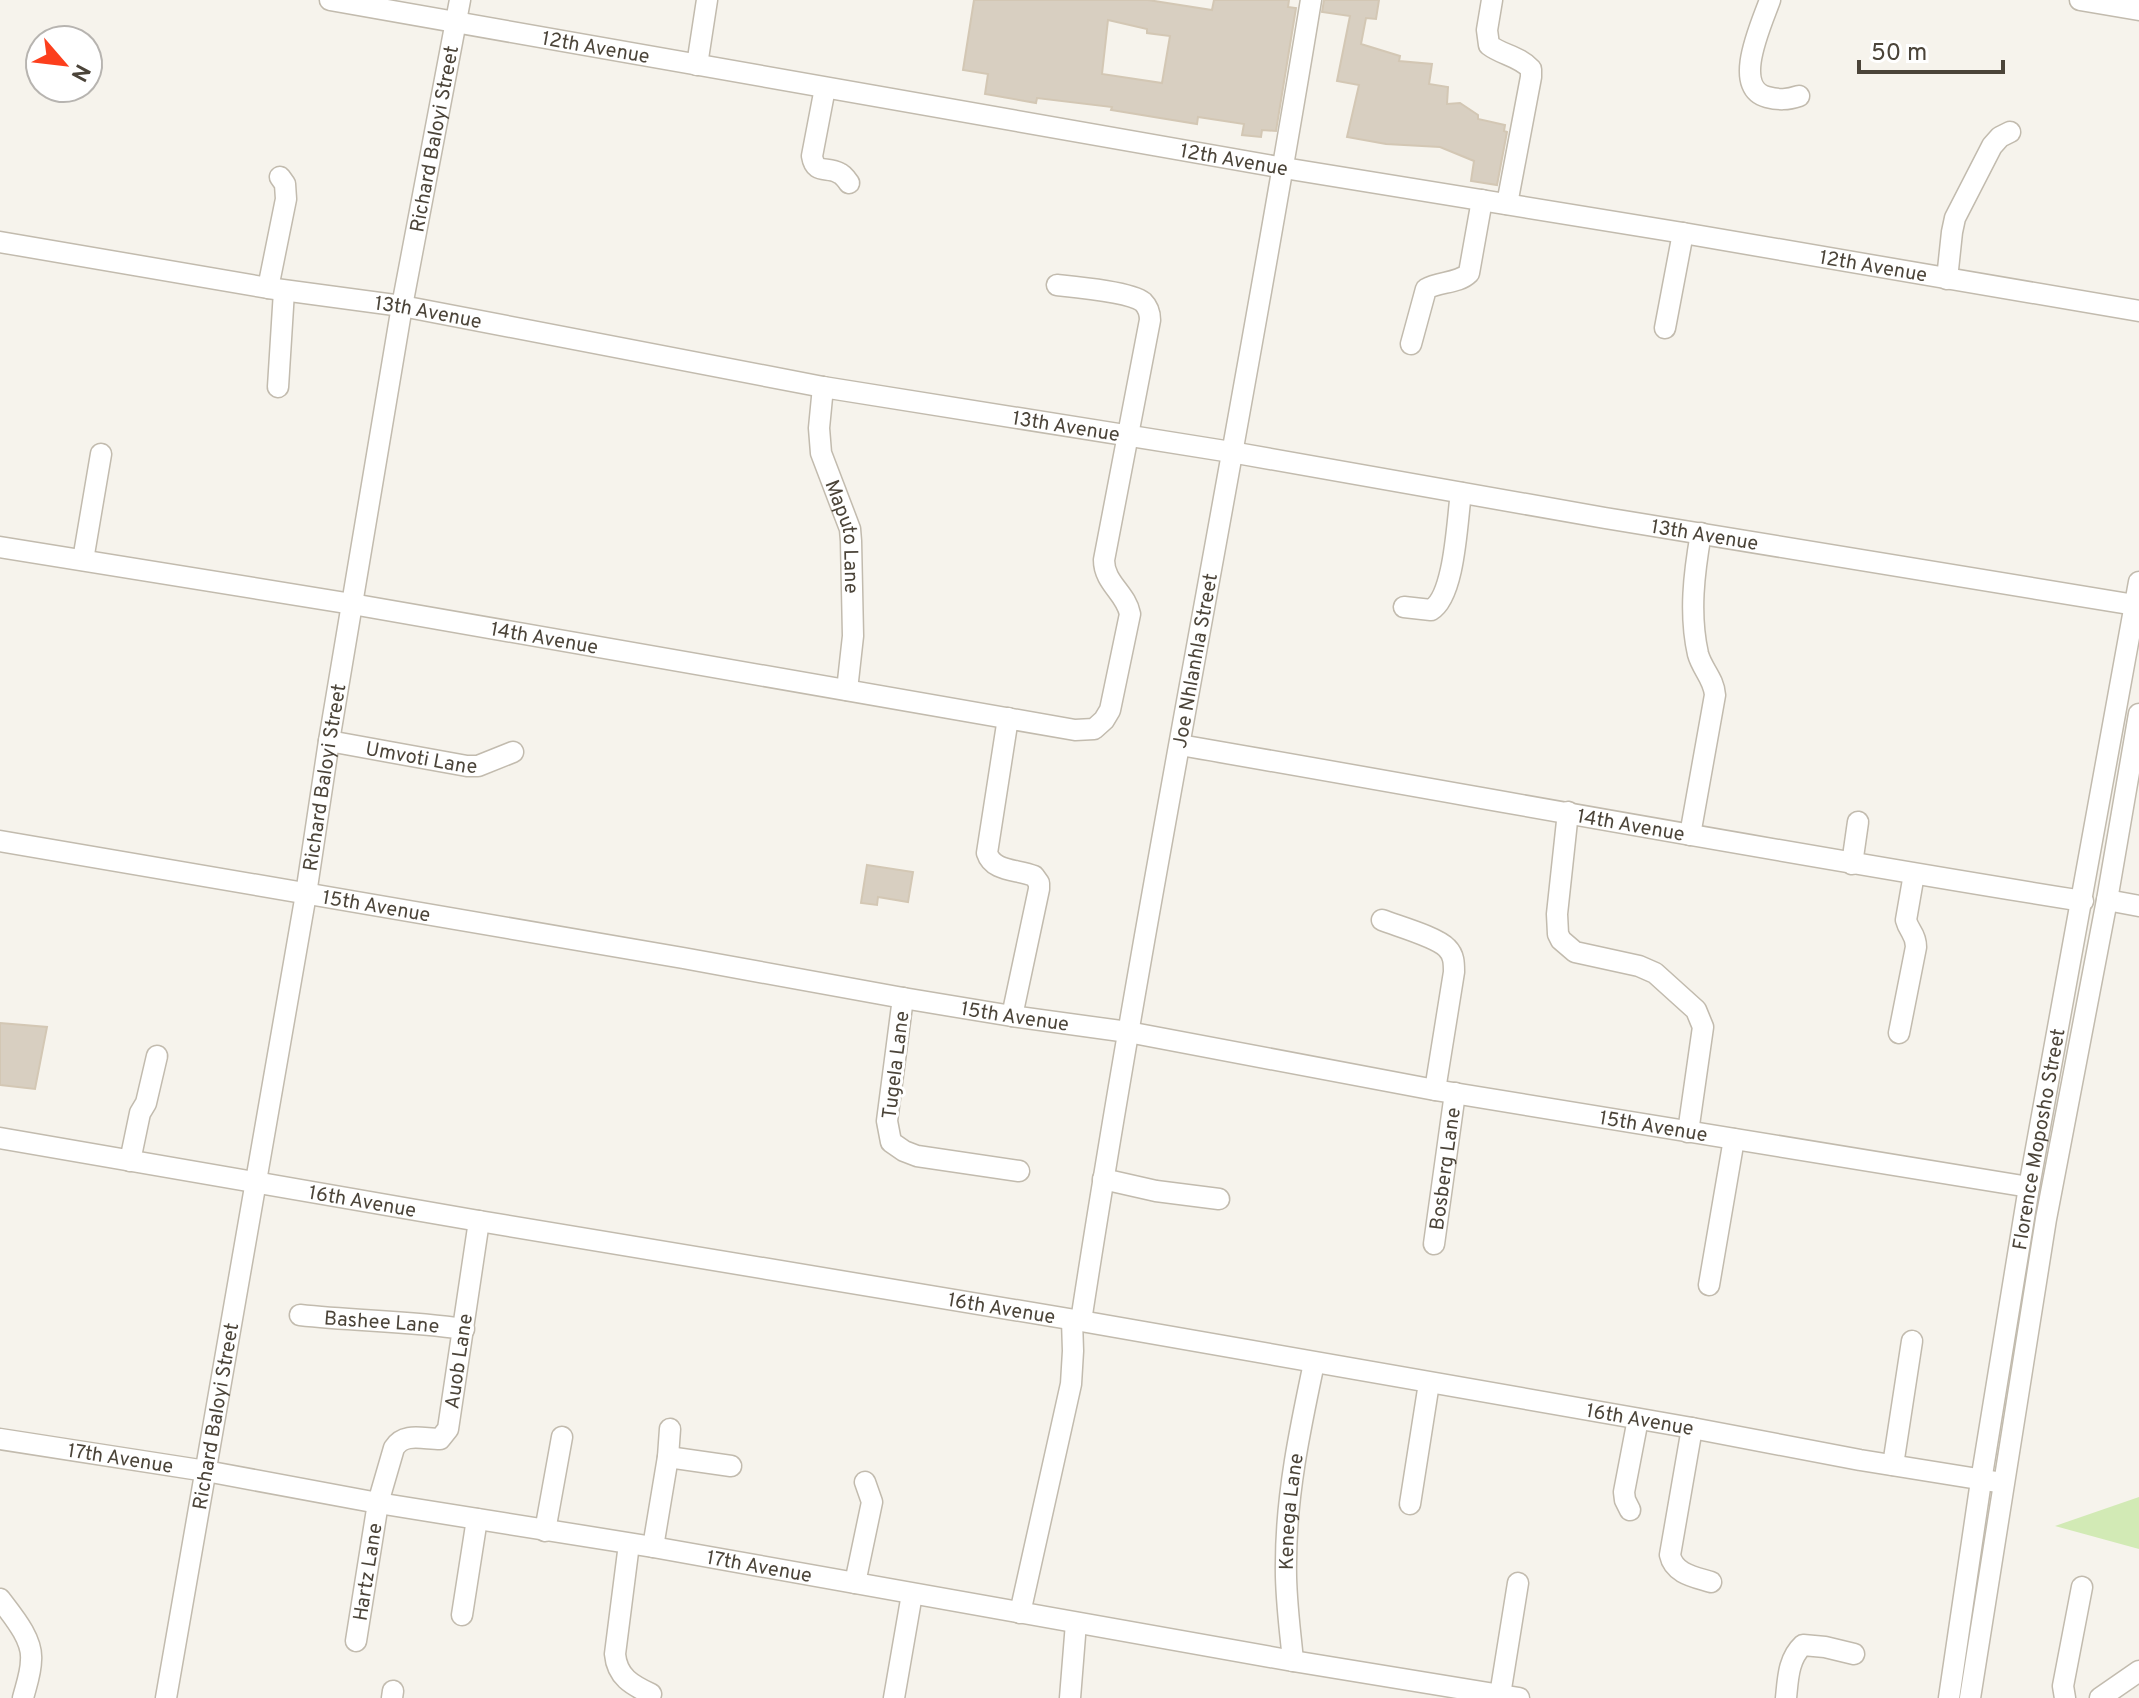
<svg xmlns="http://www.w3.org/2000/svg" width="2139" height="1698" font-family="Overpass,sans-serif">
<rect width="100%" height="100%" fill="#f6f3ec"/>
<path fill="#d2eab5" d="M2139 1497V1549L2055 1526Z"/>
<path fill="#d8cfc1" stroke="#d3c7b4" stroke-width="2" fill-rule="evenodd" d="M974 0H1148L1212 10 1214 0H1289L1288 7 1296 8 1276 131 1262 130 1261 137 1242 135 1244 124 1198 117 1197 124 1111 110 1112 107 1037 98 1036 103 985 94 988 74 963 70ZM1108 20 1147 29V33L1170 36 1162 83 1102 74Z
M1324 0H1379L1376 19 1366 18 1361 44 1400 56 1399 61 1432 64 1429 84 1448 87 1447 104 1460 103 1478 115V119L1505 125 1504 131 1507 132 1497 185 1471 181 1474 161 1440 147 1386 144 1347 137 1359 85 1337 81 1350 16 1322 12Z
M867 865 913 872 908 902 878 897 877 905 861 903Z
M0 1023 47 1027 35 1089 0 1085Z"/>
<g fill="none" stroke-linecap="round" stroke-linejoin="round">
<g stroke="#c2bbae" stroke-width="23">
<g id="minor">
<path id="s1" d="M330 0 1284 168 1683 233 2139 311"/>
<path d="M1492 0 1487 30 1489 45C1502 55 1519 56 1531 69V77L1507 204"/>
<path d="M1770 0C1762 23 1731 88 1767 97 1779 100 1787 100 1799 96"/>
<path d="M2080 0 2139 10"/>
<path d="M697 65 707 0"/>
<path d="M825 88 812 156C815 175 827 166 839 173 842 174 847 180 849 183"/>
<path id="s2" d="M0 242 268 288 402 306 823 387 1231 452 1605 518 2135 605"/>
<path d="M1947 279 1952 232 1955 218 1992 146 2000 137 2010 132"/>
<path d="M268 288 286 199 285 184 280 177"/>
<path d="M1665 328 1683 233"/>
<path d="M1411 344 1426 289C1439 281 1458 284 1469 273L1482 200"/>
<path d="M278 387 284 291"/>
<path id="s3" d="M823 387 819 428 821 453 850 529 851 541 853 636 847 690"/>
<path id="s4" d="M0 547 352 604 1075 730 1094 729 1104 720 1110 710 1130 614C1126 593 1104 583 1104 560L1150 320C1150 313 1148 307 1143 302 1131 292 1076 287 1057 285"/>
<path d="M83 560 101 454"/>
<path d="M1404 607 1431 610C1455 596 1457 520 1461 493"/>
<path d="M1008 718 987 853C993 872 1017 869 1034 876L1039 883V889L1012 1016"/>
<path id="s5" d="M329 741 467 766H478L513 752"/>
<path id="s6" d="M1180 745C1481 797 1781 853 2083 901"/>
<path d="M1568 812 1557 914 1558 934 1561 940 1575 952 1639 966 1655 973 1696 1010 1703 1027 1688 1132"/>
<path d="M1690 835 1715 695C1714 679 1702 669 1698 654 1689 614 1694 573 1701 533"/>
<path id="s7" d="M0 841 683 958 903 998 1012 1016 1128 1032 1435 1090 2029 1187"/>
<path d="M1852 864 1858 822"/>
<path d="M2107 900 2139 906"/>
<path d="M1382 920C1397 926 1437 937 1447 948 1454 955 1454 963 1454 972L1435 1090"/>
<path d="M903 998 887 1121 891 1142 904 1151 917 1156 1019 1171"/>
<path d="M1899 1033 1916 947C1916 933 1909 932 1906 920L1914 874"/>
<path id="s8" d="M0 1138 479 1221 1081 1321 1692 1428 1860 1460 2003 1483"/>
<path d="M130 1161 140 1113 146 1103 157 1056"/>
<path d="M1103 1179 1156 1191 1219 1199"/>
<path id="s9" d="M1434 1244 1455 1093"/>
<path d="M1709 1285 1734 1139"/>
<path id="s10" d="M300 1315C355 1321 409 1321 464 1329"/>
<path id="s11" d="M1081 1321C1149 879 1239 441 1311 0"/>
<path d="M1692 1428 1670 1555C1674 1574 1695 1577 1711 1582"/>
<path id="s12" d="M0 1439 206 1471 378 1503 653 1547 1293 1661 1519 1698"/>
<path d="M668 1457 731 1466"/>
<path d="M1893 1465 1912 1341"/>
<path d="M1410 1504 1429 1383"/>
<path d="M1630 1510 1625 1500 1624 1492 1638 1419"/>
<path d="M545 1531 562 1437"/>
<path d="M629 1544 615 1654C617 1677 632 1685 651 1694"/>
<path d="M653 1547 668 1457 670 1429"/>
<path d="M855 1583 872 1502 865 1482"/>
<path d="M0 1599C12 1615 33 1639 31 1660 31 1673 26 1686 23 1698"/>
<path d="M1020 1613 1071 1384 1073 1351 1072 1320"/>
<path d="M462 1615 477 1519"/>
<path id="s13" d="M356 1641 378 1503 394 1448C404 1432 423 1439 440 1439L448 1429 479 1221"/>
<path id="s14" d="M1293 1661C1290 1628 1285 1595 1286 1563 1286 1495 1300 1429 1314 1363"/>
<path d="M1500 1695 1518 1583"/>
<path id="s15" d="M166 1698 306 894 329 741 402 306 460 0"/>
<path d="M392 1698 393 1691"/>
<path d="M894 1698 912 1594"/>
<path d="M1070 1698 1076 1623"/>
<path d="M1786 1698C1788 1679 1788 1659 1803 1645L1825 1647 1854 1654"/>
<path id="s16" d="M1949 1698 1981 1481 2029 1187 2139 582"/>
<path d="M1970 1698 2046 1219 2107 900 2139 714"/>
<path d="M2065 1698 2063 1686 2082 1587"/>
<path d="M2100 1698 2139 1671"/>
</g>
</g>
<use href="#minor" stroke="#fff" stroke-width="20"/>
</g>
<g text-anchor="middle" stroke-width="6" stroke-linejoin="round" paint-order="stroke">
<g font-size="20" fill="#4b4439" stroke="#fff">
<text dy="7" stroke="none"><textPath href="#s1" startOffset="270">12th Avenue</textPath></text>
<text dy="7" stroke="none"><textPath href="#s15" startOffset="1582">Richard Baloyi Street</textPath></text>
<text dy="7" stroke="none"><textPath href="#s1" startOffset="918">12th Avenue</textPath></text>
<text dy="7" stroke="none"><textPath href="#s1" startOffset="1566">12th Avenue</textPath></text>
<text dy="7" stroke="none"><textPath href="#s2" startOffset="434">13th Avenue</textPath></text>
<text dy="7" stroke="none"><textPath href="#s2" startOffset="1082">13th Avenue</textPath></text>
<text dy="7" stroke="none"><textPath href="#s2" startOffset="1730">13th Avenue</textPath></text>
<text dy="7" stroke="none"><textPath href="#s3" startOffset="154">Maputo Lane</textPath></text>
<text dy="7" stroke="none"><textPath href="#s4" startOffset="552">14th Avenue</textPath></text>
<text dy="7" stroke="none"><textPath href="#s11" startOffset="670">Joe Nhlanhla Street</textPath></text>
<text dy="7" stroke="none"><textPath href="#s5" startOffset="94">Umvoti Lane</textPath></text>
<text dy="7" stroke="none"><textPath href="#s15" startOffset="934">Richard Baloyi Street</textPath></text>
<text dy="7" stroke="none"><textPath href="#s6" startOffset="458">14th Avenue</textPath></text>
<text dy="7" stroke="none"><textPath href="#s7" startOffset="382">15th Avenue</textPath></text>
<text dy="7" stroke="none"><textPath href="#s7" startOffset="1030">15th Avenue</textPath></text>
<text transform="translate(895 1065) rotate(-83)" y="7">Tugela Lane</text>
<text dy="7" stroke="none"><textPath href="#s7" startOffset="1678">15th Avenue</textPath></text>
<text dy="7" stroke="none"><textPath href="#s16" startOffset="566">Florence Moposho Street</textPath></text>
<text dy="7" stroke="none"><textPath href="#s9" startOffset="76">Bosberg Lane</textPath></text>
<text dy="7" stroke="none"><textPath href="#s8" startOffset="368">16th Avenue</textPath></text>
<text dy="7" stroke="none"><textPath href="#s8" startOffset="1016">16th Avenue</textPath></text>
<text dy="7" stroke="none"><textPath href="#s10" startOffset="82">Bashee Lane</textPath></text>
<text dy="7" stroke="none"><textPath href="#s13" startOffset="328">Auob Lane</textPath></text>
<text dy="7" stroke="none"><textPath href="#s15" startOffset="286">Richard Baloyi Street</textPath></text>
<text dy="7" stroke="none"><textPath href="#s8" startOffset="1664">16th Avenue</textPath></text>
<text dy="7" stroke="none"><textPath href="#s12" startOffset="122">17th Avenue</textPath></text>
<text dy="7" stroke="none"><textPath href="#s14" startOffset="150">Kenega Lane</textPath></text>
<text dy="7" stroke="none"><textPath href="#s12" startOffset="770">17th Avenue</textPath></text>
<text dy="7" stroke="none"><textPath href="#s13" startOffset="70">Hartz Lane</textPath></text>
</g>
</g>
<g transform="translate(64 64) rotate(118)"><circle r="38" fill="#ffffff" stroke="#b7b4b0" stroke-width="2"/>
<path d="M0-6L14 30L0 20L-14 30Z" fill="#fc3f1d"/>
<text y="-12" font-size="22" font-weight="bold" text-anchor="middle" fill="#4b4439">N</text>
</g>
<path d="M1859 60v12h144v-12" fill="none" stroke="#4b4439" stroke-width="4"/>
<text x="1871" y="60" font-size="24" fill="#4b4439" stroke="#ffffff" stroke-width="6" paint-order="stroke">50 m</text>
</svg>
